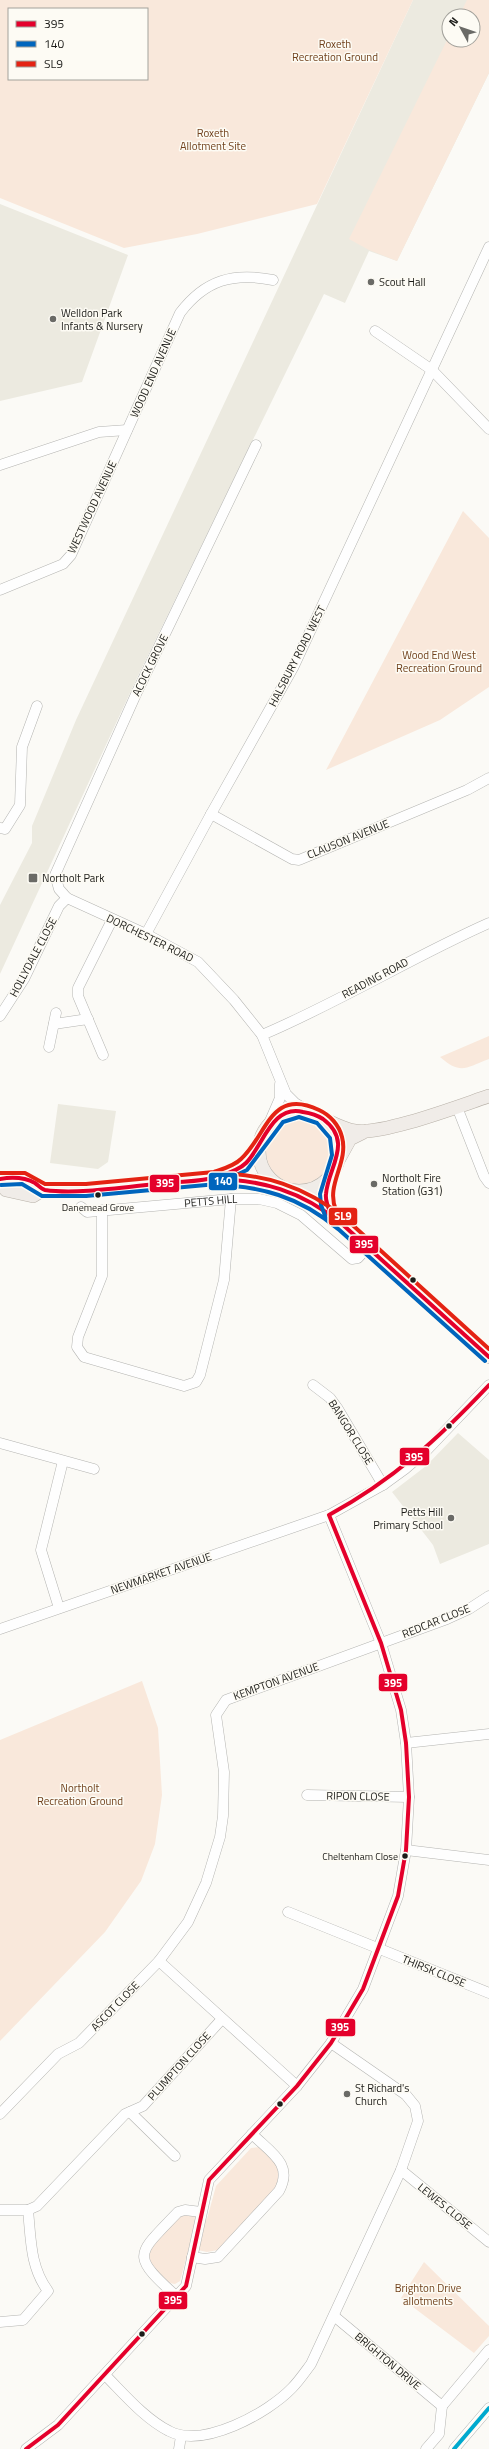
<svg xmlns="http://www.w3.org/2000/svg" width="489" height="2449" font-family="'Titillium Web',sans-serif">
<rect width="100%" height="100%" fill="#fbfaf6"/>
<path fill="#eceae0" fill-rule="evenodd" d="M413 0H489V73L397 261 369 251 345 303 324 294 136 680 0 974V905L32 843V826L76 720ZM449 16H473V40H449Z
M0 204 128 255 82 382 0 401Z
M58 1104 116 1111 108 1162 98 1169 50 1163Z
M458 1433 489 1460V1544L440 1564 433 1545 392 1492 426 1466Z"/>
<path fill="#f9e8db" fill-rule="evenodd" d="M0 0H413L317 204 197 234 124 248 0 198ZM9 9H147V79H9Z
M467 0H489V73L397 261 369 250 349 239 449 36V40H473V16H459Z
M463 511 489 538V687L440 720 326 770Z
M489 1036V1059C465 1068 461 1075 440 1057Z
M266 1151a33 33 0 1 1 66 0a33 33 0 1 1-66 0Z
M142 1681 158 1728 162 1795 155 1844 141 1881 105 1932 0 2041V1740Z
M259 2147 278 2165 282 2175 277 2187 218 2250 207 2252 189 2248 180 2281 175 2284C167 2283 163 2278 158 2272 135 2250 164 2232 180 2215H192L207 2219 216 2186 251 2148Z
M424 2262 489 2326V2336L474 2353 401 2298Z"/>
<g fill="none" stroke-linecap="round" stroke-linejoin="round">
<g stroke="#b4b4b1" stroke-width="11">
<g id="minor">
<path d="M375 331 432 370 489 429"/>
<path d="M256 445 137 692 55 875 59 889 67 898 146 934 198 962 234 1000 262 1035 286 1094 295 1103 310 1112"/>
<path d="M0 465 99 432 127 430"/>
<path d="M0 590 63 564 71 555 180 313C205 280 233 272 273 280"/>
<path d="M211 814 292 859 299 860 467 790 489 778"/>
<path d="M0 828 5 829 20 805 22 747 37 706"/>
<path d="M146 934 211 814 294 666 489 247"/>
<path d="M0 1016 24 979 59 906 67 898"/>
<path d="M54 1024 88 1019"/>
<path d="M262 1035C340 1002 412 957 489 923"/>
<path d="M49 1047 56 1013"/>
<path d="M103 1055 78 996V988L112 920"/>
<path d="M457 1107 484 1176 489 1183"/>
<path d="M267 1128 280 1098V1084"/>
<path id="s1" d="M81 1207 87 1212 231 1199H259L277 1203 301 1215 352 1259 358 1258 368 1247"/>
<path d="M102 1210V1276L78 1337 77 1347 84 1357 184 1386 196 1382 200 1375 224 1280 231 1199"/>
<path d="M313 1385 330 1398 338 1409 383 1485"/>
<path d="M0 1443 94 1469"/>
<path d="M59 1608 41 1550 63 1461"/>
<path d="M0 1629 329 1515 383 1485 405 1469 427 1450 489 1385"/>
<path d="M406 1743 489 1734"/>
<path d="M307 1795 409 1797"/>
<path d="M406 1850 489 1860"/>
<path d="M288 1912 489 1993"/>
<path d="M159 1961 297 2086"/>
<path d="M130 2112 175 2156"/>
<path d="M0 2114 58 2054 79 2043 159 1961 188 1922 206 1883 220 1837 223 1816 224 1772 216 1715 226 1700 447 1619 469 1609 489 1596"/>
<path d="M401 2170 489 2242"/>
<path d="M0 2210H28L37 2206 125 2114 143 2106 222 2019"/>
<path d="M192 2257 205 2259 218 2257 279 2191C294 2164 270 2152 252 2134"/>
<path d="M177 2297C130 2254 136 2256 178 2212L185 2210 201 2212"/>
<path d="M334 2316 442 2406"/>
<path d="M0 2322 23 2320 48 2291C30 2267 31 2239 28 2210"/>
<path d="M105 2375C124 2394 145 2419 169 2431 203 2449 268 2413 292 2388 299 2381 305 2372 311 2364L401 2170 418 2121 415 2106 406 2095 331 2043"/>
<path d="M442 2406 489 2350"/>
<path d="M26 2449 58 2425 186 2286 209 2180 297 2086 331 2043 363 1989 398 1896 406 1850 409 1797 406 1743 401 1710 381 1643 329 1515"/>
<path d="M179 2449 181 2436"/>
<path d="M426 2449 439 2434 442 2406"/>
<path d="M454 2449 489 2408"/>
</g>
</g>
<g stroke="#b8b1a8" stroke-width="14">
<path id="major" d="M259 1151a40 40 0 1 1 80 0a40 40 0 1 1-80 0Z
M326 1120C335 1124 344 1129 355 1131 383 1135 459 1106 489 1096
M339 1159 350 1139 366 1131
M221 1176 242 1166 260 1142
M0 1179C15 1175 33 1178 43 1190
M0 1182 6 1190 33 1196 43 1190H86L232 1178 258 1181 282 1187
M291 1190 331 1214 489 1357
M331 1214 325 1196 331 1176"/>
</g>
<use href="#minor" stroke="#fefefe" stroke-width="10"/>
<use href="#major" stroke="#f0ece8" stroke-width="13"/>
<g stroke="#fdfbf4" stroke-width="7">
<path id="bus-1" d="M0 1179C12 1177 24 1177 35 1183 38 1185 41 1189 45 1190 78 1195 131 1186 166 1183 182 1181 201 1182 217 1177 227 1174 239 1170 246 1163 263 1146 272 1104 303 1112 310 1113 317 1115 323 1119 354 1142 328 1167 326 1194 325 1201 328 1207 331 1214L489 1357
M210 1179C261 1179 302 1191 342 1224
M329 1515C393 1480 439 1438 489 1385
M26 2449 58 2425 186 2286 209 2180 297 2086 331 2043 363 1989 398 1896 406 1850 409 1797 406 1743 401 1710 381 1643 329 1515"/>
</g>
<g stroke="#fdfbf4" stroke-width="7">
<path id="bus-2" d="M1 1185 22 1184 42 1196H86L217 1184 247 1170 283 1122 299 1117 317 1123 330 1138 332 1155 320 1194 321 1205 326 1218 485 1361
M210 1185C260 1185 300 1197 338 1229"/>
</g>
<g stroke="#fdfbf4" stroke-width="7">
<path id="bus-3" d="M0 1173H25L45 1184H86L214 1172C223 1169 234 1166 241 1159 267 1136 270 1087 319 1110 330 1115 339 1125 342 1137 349 1163 325 1185 336 1210L489 1349
M210 1173C263 1173 305 1186 346 1219"/>
</g>
<g stroke="#fdfbf4" stroke-width="7">
<path id="bus-4" d="M454 2449 489 2408"/>
</g>
<use href="#bus-1" stroke="#e4002b" stroke-width="4"/>
<use href="#bus-2" stroke="#0065bd" stroke-width="4"/>
<use href="#bus-3" stroke="#e42313" stroke-width="4"/>
<use href="#bus-4" stroke="#00a9ce" stroke-width="4"/>
</g>
<g fill="#6a6a66" stroke="#fdfbf4" stroke-width="1.5">
<circle cx="371" cy="282" r="4"/>
<circle cx="53" cy="319" r="4"/>
<rect x="28" y="873" width="10" height="10" rx="2"/>
<circle cx="374" cy="1184" r="4"/>
<circle cx="451" cy="1518" r="4"/>
<circle cx="347" cy="2094" r="4"/>
</g>
<g fill="#1c1c19" stroke="#fdfbf4" stroke-width="1.5">
<circle cx="98" cy="1195" r="3.5"/>
<circle cx="413" cy="1280" r="3.5"/>
<circle cx="449" cy="1426" r="3.5"/>
<circle cx="405" cy="1856" r="3.5"/>
<circle cx="280" cy="2104" r="3.5"/>
<circle cx="142" cy="2334" r="3.5"/>
</g>
<g text-anchor="middle" stroke-width="3" stroke-linejoin="round" paint-order="stroke">
<g font-size="10" fill="#1c1c19" stroke="#fdfbf4">
<text x="98" y="1211">Danemead Grove</text>
<text x="398" y="1860" text-anchor="end">Cheltenham Close</text>
</g>
<g font-size="11" fill="#71421d" stroke="#fdfbf4">
<text x="335" y="48">Roxeth<tspan x="335" dy="13">Recreation Ground</tspan></text>
<text x="213" y="137">Roxeth<tspan x="213" dy="13">Allotment Site</tspan></text>
<text x="439" y="659">Wood End West<tspan x="439" dy="13">Recreation Ground</tspan></text>
<text x="80" y="1792">Northolt<tspan x="80" dy="13">Recreation Ground</tspan></text>
<text x="428" y="2292">Brighton Drive<tspan x="428" dy="13">allotments</tspan></text>
</g>
<g font-size="11" fill="#1c1c19" stroke="#fdfbf4" text-anchor="start">
<text x="379" y="286">Scout Hall</text>
<text x="61" y="317">Welldon Park<tspan x="61" dy="13">Infants &amp; Nursery</tspan></text>
<text x="42" y="882">Northolt Park</text>
<text x="382" y="1182">Northolt Fire<tspan x="382" dy="13">Station (G31)</tspan></text>
<text x="443" y="1516" text-anchor="end">Petts Hill<tspan x="443" dy="13">Primary School</tspan></text>
<text x="355" y="2092">St Richard's<tspan x="355" dy="13">Church</tspan></text>
</g>
<g font-size="11" fill="#1c1c19" stroke="#fdfbf4">
<text transform="translate(153 373) rotate(-66)" y="4">WOOD END AVENUE</text>
<text transform="translate(92 507) rotate(-65)" y="4">WESTWOOD AVENUE</text>
<text transform="translate(297 656) rotate(-63)" y="4">HALSBURY ROAD WEST</text>
<text transform="translate(150 665) rotate(-64)" y="4">ACOCK GROVE</text>
<text transform="translate(348 839) rotate(-22)" y="4">CLAUSON AVENUE</text>
<text transform="translate(150 938) rotate(26)" y="4">DORCHESTER ROAD</text>
<text transform="translate(33 957) rotate(-62)" y="4">HOLLYDALE CLOSE</text>
<text transform="translate(375 978) rotate(-28)" y="4">READING ROAD</text>
<text dy="4" stroke="none"><textPath href="#s1" startOffset="132">PETTS HILL</textPath></text>
<text transform="translate(351 1432) rotate(58)" y="4">BANGOR CLOSE</text>
<text transform="translate(161 1573) rotate(-19)" y="4">NEWMARKET AVENUE</text>
<text transform="translate(436 1621) rotate(-22)" y="4">REDCAR CLOSE</text>
<text transform="translate(276 1681) rotate(-20)" y="4">KEMPTON AVENUE</text>
<text transform="translate(358 1796) rotate(1)" y="4">RIPON CLOSE</text>
<text transform="translate(434 1971) rotate(22)" y="4">THIRSK CLOSE</text>
<text transform="translate(115 2006) rotate(-46)" y="4">ASCOT CLOSE</text>
<text transform="translate(179 2066) rotate(-48)" y="4">PLUMPTON CLOSE</text>
<text transform="translate(445 2206) rotate(39)" y="4">LEWES CLOSE</text>
<text transform="translate(388 2361) rotate(40)" y="4">BRIGHTON DRIVE</text>
</g>
</g>
<g stroke="#fdfbf4" stroke-width="1.5">
<rect x="208" y="1172" width="30" height="19" rx="4" fill="#0065bd"/>
<rect x="149" y="1174" width="31" height="19" rx="4" fill="#e4002b"/>
<rect x="328" y="1207" width="30" height="19" rx="4" fill="#e42313"/>
<rect x="349" y="1235" width="30" height="19" rx="4" fill="#e4002b"/>
<rect x="399" y="1447" width="31" height="19" rx="4" fill="#e4002b"/>
<rect x="378" y="1673" width="30" height="19" rx="4" fill="#e4002b"/>
<rect x="325" y="2018" width="31" height="19" rx="4" fill="#e4002b"/>
<rect x="158" y="2291" width="30" height="19" rx="4" fill="#e4002b"/>
</g>
<g font-size="11" text-anchor="middle" font-weight="bold" fill="#fff">
<text x="223" y="1185">140</text>
<text x="165" y="1187">395</text>
<text x="343" y="1220">SL9</text>
<text x="364" y="1248">395</text>
<text x="414" y="1461">395</text>
<text x="393" y="1687">395</text>
<text x="340" y="2031">395</text>
<text x="173" y="2304">395</text>
</g>
<rect x="8" y="8" width="140" height="72" fill="#fdfbf4" stroke="#a3a29c"/>
<rect x="16" y="21" width="20" height="6" fill="#e4002b" stroke="#a3a29c"/>
<text x="44" y="28" font-size="12" fill="#1c1c19">395</text>
<rect x="16" y="41" width="20" height="6" fill="#0065bd" stroke="#a3a29c"/>
<text x="44" y="48" font-size="12" fill="#1c1c19">140</text>
<rect x="16" y="61" width="20" height="6" fill="#e42313" stroke="#a3a29c"/>
<text x="44" y="68" font-size="12" fill="#1c1c19">SL9</text>
<g transform="translate(461 28) rotate(310)"><circle r="19" fill="#fdfbf4" stroke="#a3a29c"/>
<path d="M0-3L7 15L0 10L-7 15Z" fill="#6a6a66"/>
<text y="-6" font-size="11" font-weight="bold" text-anchor="middle" fill="#1c1c19">N</text>
</g>
</svg>
